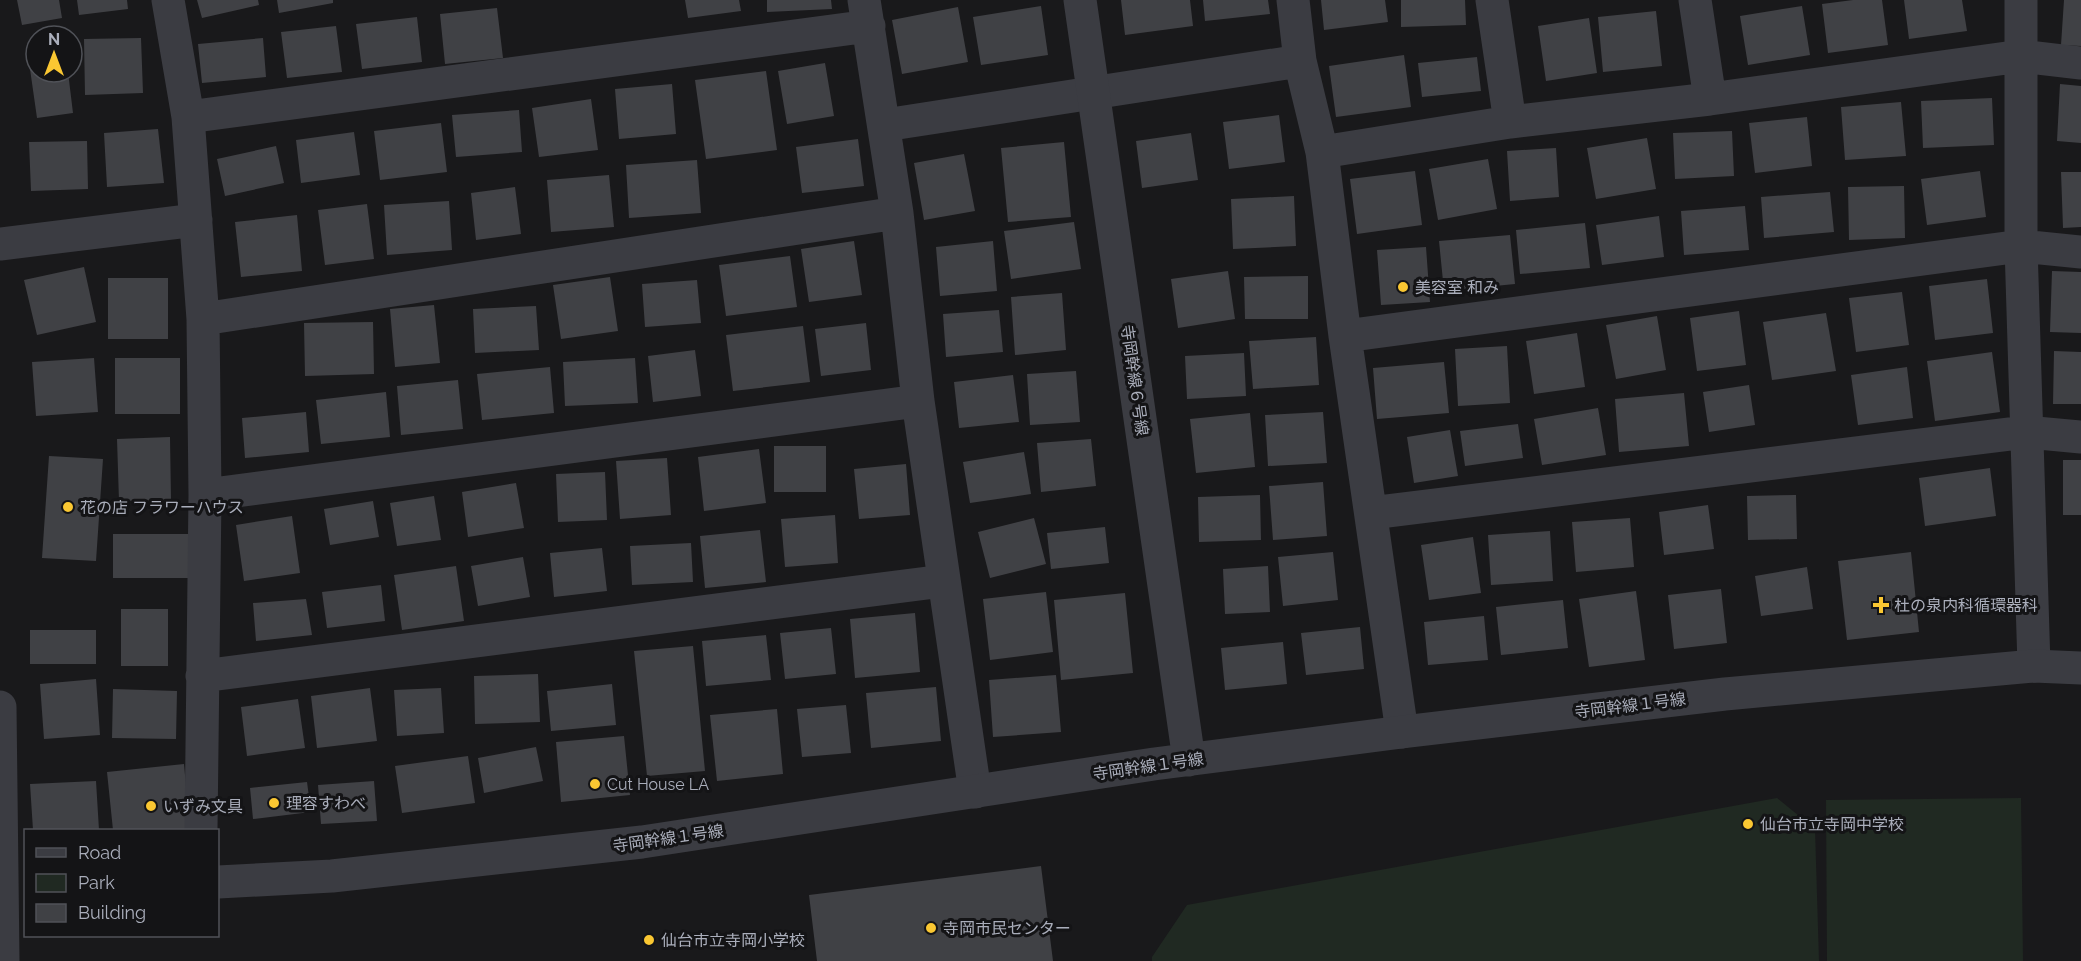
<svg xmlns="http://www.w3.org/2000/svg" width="2081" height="961" font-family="Raleway,'Noto Sans JP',sans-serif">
<rect width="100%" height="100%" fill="#19191b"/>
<path fill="#202922" d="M1777 798 1815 829 1819 961H1152V957L1187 905Z
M2021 798 2023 961H1827L1826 800Z"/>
<path fill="#404145" d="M17 0H59L62 18 22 25Z
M77 0H127L128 9 79 15Z
M197 0H258L259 5 202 18Z
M277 0H333V3L279 13Z
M685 0H739L741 11 688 18Z
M767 0H831L832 9 767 12Z
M1121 0H1190L1193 26 1125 35Z
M1203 0H1268L1270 14 1205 21Z
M1321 0H1385L1388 22 1324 30Z
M1401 0H1465L1466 25 1401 27Z
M1853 0H1882L1888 45 1828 53 1822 4Z
M1904 0H1962L1967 31 1909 39Z
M2064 0H2081V46L2061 45Z
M1041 6 1048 55 981 65 973 17Z
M1802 6 1810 55 1748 65 1740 16Z
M958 7 968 62 902 74 892 20Z
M497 8 503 58 445 64 440 14Z
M1656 11 1662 66 1603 72 1598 17Z
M417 17 422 62 362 69 356 24Z
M1589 18 1597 73 1546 81 1538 26Z
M336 26 342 72 287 78 281 32Z
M141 38 143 93 85 95 84 39Z
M263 38 266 77 202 83 198 44Z
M36 54V72H68L73 113 37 118 28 55Z
M1404 55 1411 107 1336 117 1329 66Z
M1477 57 1481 91 1422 97 1418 63Z
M825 63 834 116 787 124 778 71Z
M766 71 777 150 706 159 695 80Z
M672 84 676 134 619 139 615 89Z
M2060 84 2081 86V143L2057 141Z
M1992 98 1994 145 1923 148 1921 101Z
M591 99 598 150 539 157 532 108Z
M1901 102 1906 156 1845 160 1841 107Z
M519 110 522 152 456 157 452 115Z
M1279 115 1285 162 1229 169 1223 122Z
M1807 117 1812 166 1755 173 1749 123Z
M441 123 447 172 380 180 374 131Z
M158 129 164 183 107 187 104 133Z
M1732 131 1734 176 1675 179 1673 133Z
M354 132 360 175 301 183 296 140Z
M1191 133 1198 180 1142 188 1136 141Z
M1647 138 1656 189 1596 199 1587 148Z
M858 139 864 186 802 193 796 147Z
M87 141 88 189 31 191 29 142Z
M1064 142 1071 217 1008 222 1001 148Z
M276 146 284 183 225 196 217 159Z
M1556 148 1559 197 1510 201 1507 151Z
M964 154 975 211 924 220 914 163Z
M1488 159 1497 209 1438 220 1429 169Z
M697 160 701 213 629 218 626 165Z
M1415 171 1422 225 1357 234 1350 179Z
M1980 171 1986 217 1927 225 1921 179Z
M2061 172H2081V227L2063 228Z
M609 175 614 227 551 232 547 180Z
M1904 186 1905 238 1849 240 1848 187Z
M515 187 521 234 476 240 471 193Z
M1830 192 1834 232 1764 238 1761 197Z
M1294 196 1296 246 1233 249 1231 199Z
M449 201 452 250 387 255 384 205Z
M367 204 374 259 325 265 318 210Z
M1745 206 1749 250 1684 255 1681 211Z
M297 215 302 271 241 277 235 222Z
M1659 216 1664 257 1602 265 1596 225Z
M1074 222 1081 269 1011 279 1004 231Z
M1585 223 1590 268 1520 274 1516 230Z
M1510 235 1515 284 1444 291 1439 241Z
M854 241 862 295 809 302 801 249Z
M993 241 997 291 940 296 936 247Z
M1426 247 1430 302 1381 305 1377 250Z
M790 256 797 307 726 316 719 265Z
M84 267 96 322 37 335 24 280Z
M1228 271 1235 319 1178 328 1171 279Z
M2052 271 2081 272V333L2050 332Z
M1308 276V319H1245L1244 277Z
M610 277 618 331 561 339 553 285Z
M108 278H168V339H108Z
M1987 279 1993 333 1935 340 1929 286Z
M697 280 701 323 645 327 642 284Z
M1902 292 1909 345 1856 352 1849 298Z
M1062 293 1066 350 1015 355 1011 297Z
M434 305 440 363 395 367 390 309Z
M536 306 539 350 475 353 473 309Z
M999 310 1003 352 946 357 943 314Z
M1739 311 1746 365 1697 371 1690 318Z
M1826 313 1836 371 1772 380 1763 322Z
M1657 316 1666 370 1616 379 1606 325Z
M373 322 374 374 305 376 304 323Z
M866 323 871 370 821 376 815 329Z
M803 326 810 382 733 391 726 335Z
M1577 333 1585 387 1534 394 1526 341Z
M1316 337 1319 385 1253 389 1249 341Z
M1507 346 1510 403 1458 406 1455 349Z
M695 350 701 396 653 402 648 356Z
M2054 351 2081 352V404H2053Z
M1992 352 2000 412 1935 421 1927 361Z
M1244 353 1246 396 1187 399 1185 356Z
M94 358 98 412 36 416 32 362Z
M115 358H180V414H115Z
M635 358 638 403 565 406 563 362Z
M1444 362 1449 413 1377 419 1373 368Z
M550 367 554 413 482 420 477 374Z
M1907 367 1913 418 1858 425 1851 375Z
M1076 371 1080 422 1030 425 1027 374Z
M1013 375 1019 422 959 428 954 382Z
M458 380 463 429 401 435 397 386Z
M1749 385 1755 425 1709 432 1703 392Z
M386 392 390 437 321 444 316 400Z
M1684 393 1689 446 1619 452 1615 399Z
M1598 408 1606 455 1542 465 1534 419Z
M306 412 309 452 245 458 242 418Z
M1323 412 1327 463 1268 466 1265 415Z
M1250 413 1255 467 1196 473 1190 419Z
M1518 424 1523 458 1465 466 1460 431Z
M1450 430 1458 476 1414 483 1407 437Z
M170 437 171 500 119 501 117 439Z
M1091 439 1096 486 1041 492 1037 443Z
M774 446H826V492H774Z
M759 449 766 503 704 511 698 457Z
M1024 452 1031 494 970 503 963 462Z
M49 456 103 459 96 561 42 558Z
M667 458 671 515 620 519 616 461Z
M2063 460H2081V515H2063Z
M906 464 910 515 859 519 854 469Z
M1990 468 1996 516 1925 526 1919 478Z
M605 472 607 520 558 522 556 474Z
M1323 482 1327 536 1273 540 1269 486Z
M516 483 524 528 468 537 462 492Z
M1260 495 1261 540 1199 542 1198 497Z
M1796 495 1797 539 1748 540 1747 496Z
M434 496 441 540 397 546 390 503Z
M373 501 379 537 330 545 324 509Z
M1708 505 1714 549 1664 555 1659 512Z
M835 515 838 563 785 567 781 519Z
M292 516 300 573 244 581 236 525Z
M1034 518 1046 564 990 578 978 532Z
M1630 518 1634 567 1576 572 1572 522Z
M1105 527 1109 563 1051 569 1047 533Z
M760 530 766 582 705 588 700 536Z
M1550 531 1553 581 1491 585 1488 535Z
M113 534H189V578H113Z
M1473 537 1481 593 1429 600 1421 545Z
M691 543 693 582 632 585 630 546Z
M602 548 607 591 554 597 550 553Z
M1333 552 1338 600 1283 606 1278 557Z
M1911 552 1919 632 1847 640 1838 561Z
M523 557 530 597 478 606 471 566Z
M456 566 464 621 402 630 394 575Z
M1268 566 1270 612 1225 614 1223 569Z
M1807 567 1813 609 1761 616 1755 576Z
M381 585 385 621 327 628 322 592Z
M1721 589 1727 643 1674 649 1668 595Z
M1636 591 1645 660 1589 667 1579 599Z
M1046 592 1053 652 990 660 983 599Z
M1125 593 1133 673 1061 680 1054 600Z
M306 599 312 635 256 641 253 603Z
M1563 600 1568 648 1501 655 1496 607Z
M121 609H168V666H121Z
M915 613 920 672 855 678 850 619Z
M1484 616 1488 660 1428 665 1424 622Z
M1360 627 1364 669 1306 675 1301 633Z
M831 628 836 674 785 679 780 633Z
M30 630H96V664H30Z
M766 635 771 680 706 686 702 641Z
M1283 642 1287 684 1225 690 1221 648Z
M693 646 705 771 647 776 634 651Z
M538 674 540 722 475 724 474 676Z
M1056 675 1061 732 993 737 989 680Z
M96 679 100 735 44 739 40 684Z
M612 684 616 725 551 731 547 691Z
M936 687 941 741 871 748 866 693Z
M370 688 377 741 317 748 311 696Z
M441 688 444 733 397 736 394 690Z
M113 689 177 691 176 739 112 738Z
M298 699 305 748 247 756 241 707Z
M846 705 851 753 802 757 797 709Z
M777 709 783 774 717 781 710 715Z
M624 736 630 795 561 802 556 742Z
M536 747 543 781 484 793 478 758Z
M468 756 475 803 402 813 395 766Z
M184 764 190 830H113L107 772Z
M96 781 99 830H33L30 784Z
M374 781 377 821 321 824 318 785Z
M307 782 311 812 253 819 250 788Z
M1041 866 1053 961H817L809 895Z"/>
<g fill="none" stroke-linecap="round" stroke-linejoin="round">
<path stroke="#3b3c42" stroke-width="33" d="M168 0 188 117 203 319 205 495 201 830
M864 0 897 213 918 401 975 792
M1293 0 1300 61 1322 152 1345 336 1402 732
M1492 0 1510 122
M1695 0 1710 99
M2021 0V246L2034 666
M188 117 869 26
M885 125 1300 61
M1322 152 1510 122 1710 99 2021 56 2081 63
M0 244 196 220
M203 319 897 213
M1345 336 2021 246 2081 252
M205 495 918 401
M1371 513 2026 432 2081 437
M202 676 943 581"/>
<path stroke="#3b3c42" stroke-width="33" d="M1080 0 1189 760
M0 707 3 961
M218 882 332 876 642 842 1154 764 1402 732 1725 694 2034 666 2081 668"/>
</g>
<g fill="#fac732" stroke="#141416" stroke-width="2">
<circle cx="1403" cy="287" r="6"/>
<circle cx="68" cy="507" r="6"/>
<path d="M1878 596h6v6h6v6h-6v6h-6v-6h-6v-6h6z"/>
<circle cx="595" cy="784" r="6"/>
<circle cx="274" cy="803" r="6"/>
<circle cx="151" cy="806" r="6"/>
<circle cx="1748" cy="824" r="6"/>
<circle cx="931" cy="928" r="6"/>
<circle cx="649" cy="940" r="6"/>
</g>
<g text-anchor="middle" stroke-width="6" stroke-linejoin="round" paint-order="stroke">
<g font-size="16" fill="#aaaebb" stroke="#141416" text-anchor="start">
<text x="1415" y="293">美容室 和み</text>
<text x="80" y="513">花の店 フラワーハウス</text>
<text x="1894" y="611">杜の泉内科循環器科</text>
<text x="607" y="790">Cut House LA</text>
<text x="286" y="809">理容すわべ</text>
<text x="163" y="812">いずみ文具</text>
<text x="1760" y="830">仙台市立寺岡中学校</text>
<text x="943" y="934">寺岡市民センター</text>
<text x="661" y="946">仙台市立寺岡小学校</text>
</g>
<g font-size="16" fill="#aaaebb" stroke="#141416">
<text transform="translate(1135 380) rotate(82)" y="6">寺岡幹線６号線</text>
<text transform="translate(1630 705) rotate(-7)" y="6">寺岡幹線１号線</text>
<text transform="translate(1148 766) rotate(-8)" y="6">寺岡幹線１号線</text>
<text transform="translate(668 838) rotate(-8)" y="6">寺岡幹線１号線</text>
</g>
</g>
<rect x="24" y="829" width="195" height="108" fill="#141416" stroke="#505258" stroke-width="1.5"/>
<rect x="36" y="848" width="30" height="9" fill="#3b3c42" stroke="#505258" stroke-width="1.5"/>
<text x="78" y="859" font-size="18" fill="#aaaebb">Road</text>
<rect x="36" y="874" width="30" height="18" fill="#202922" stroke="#505258" stroke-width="1.5"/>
<text x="78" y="889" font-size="18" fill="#aaaebb">Park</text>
<rect x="36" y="904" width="30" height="18" fill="#404145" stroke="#505258" stroke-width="1.5"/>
<text x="78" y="919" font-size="18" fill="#aaaebb">Building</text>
<g transform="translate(54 54)"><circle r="28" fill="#141416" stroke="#505258" stroke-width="1.5"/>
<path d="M0-4.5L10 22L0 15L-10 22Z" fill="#fac732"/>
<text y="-9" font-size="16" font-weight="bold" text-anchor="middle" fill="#aaaebb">N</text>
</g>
</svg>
